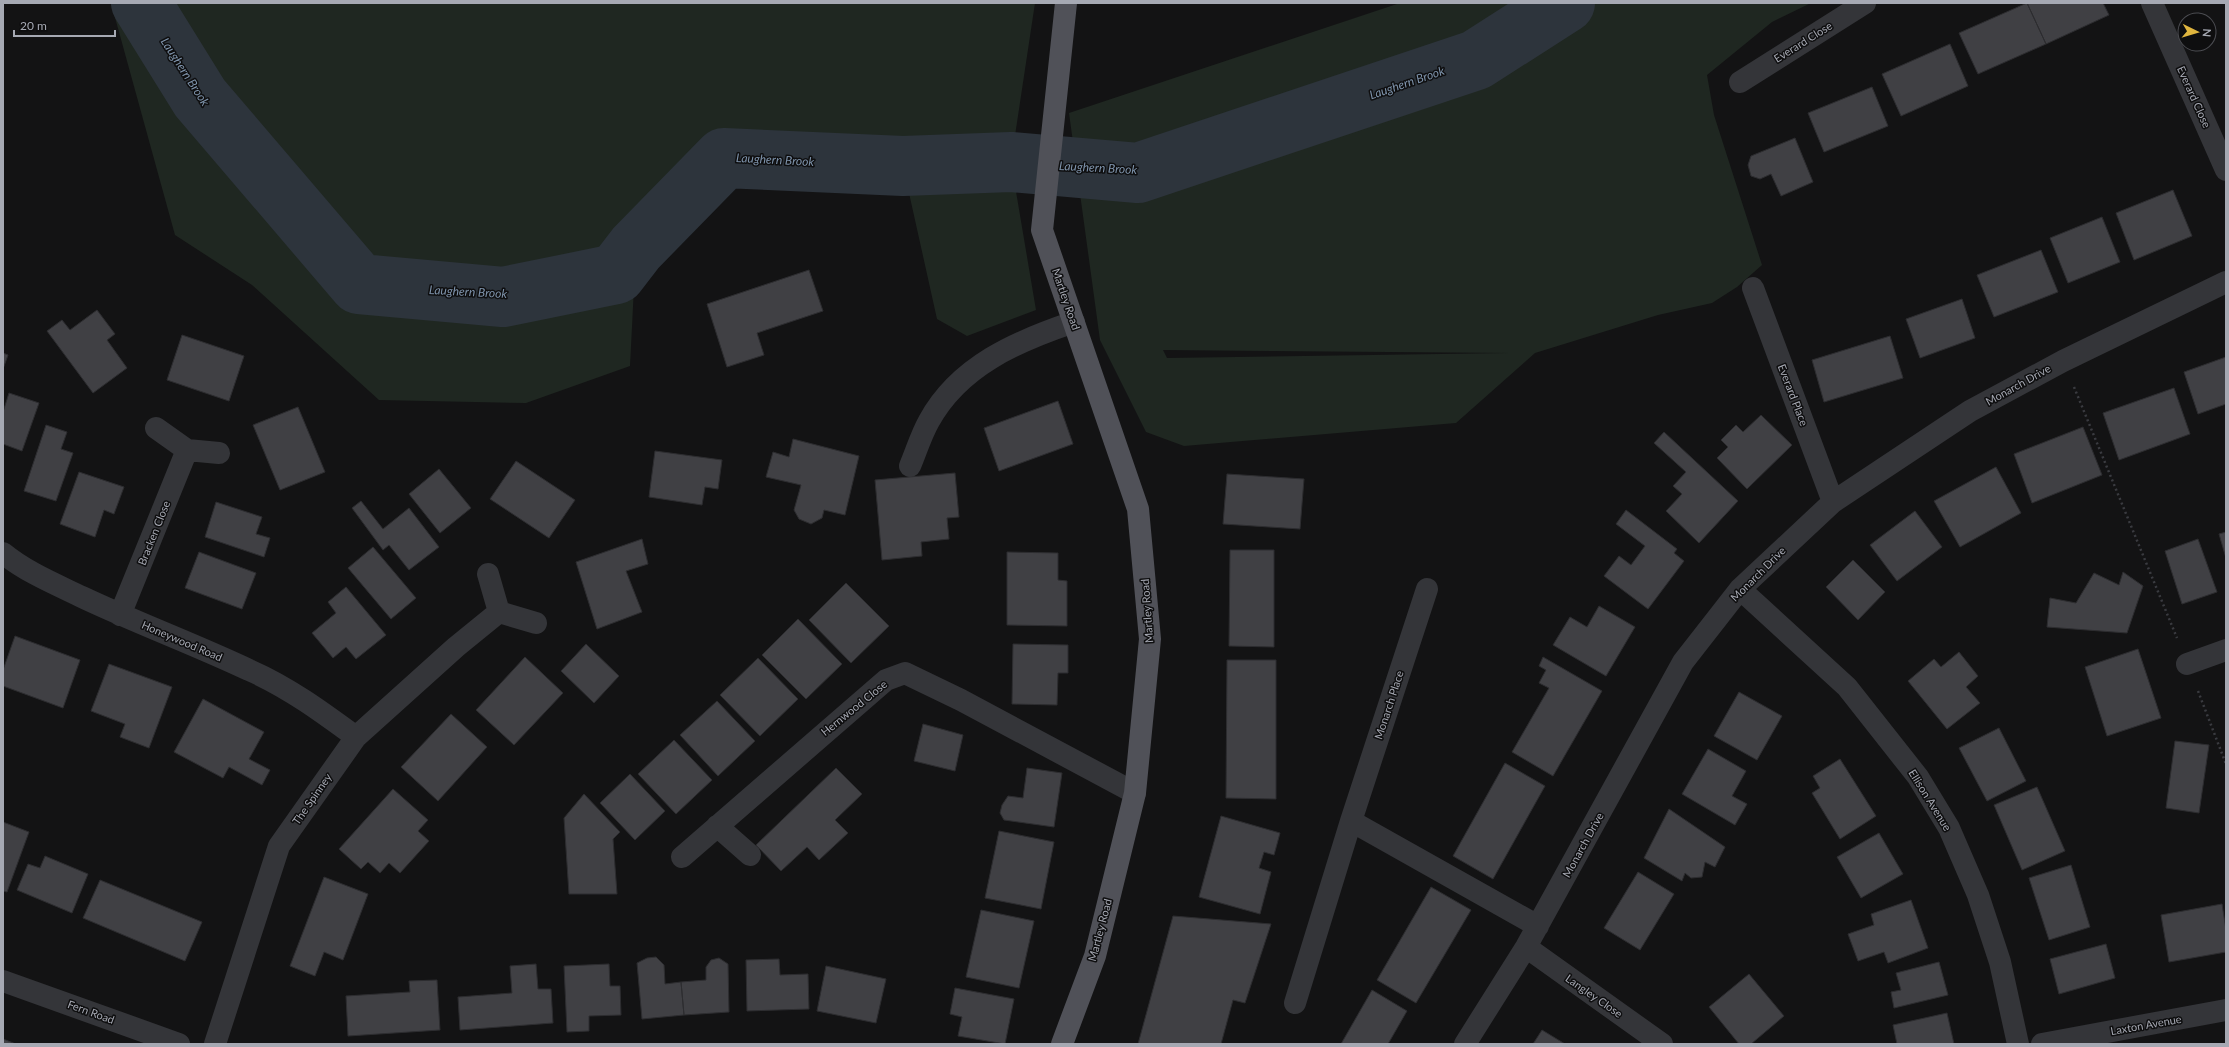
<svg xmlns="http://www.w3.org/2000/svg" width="2229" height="1047" font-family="Lato,sans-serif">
<rect width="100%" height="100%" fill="#131314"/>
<path fill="#1f2721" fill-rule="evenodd" d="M111 3H1035L1011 162 1036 310 967 336 937 319 903 166 724 158 636 248 630 366 526 403 379 400 252 285 175 235Z
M1400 3H1811L1772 22 1707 75 1714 115 1762 265 1737 287 1712 303 1658 315 1535 353 1456 423 1184 446 1146 432 1100 340 1069 113ZM1163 350 1508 353 1167 358Z"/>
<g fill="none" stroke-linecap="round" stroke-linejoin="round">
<path stroke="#2d343c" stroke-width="60" d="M141 3 200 98 359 284 503 297 616 274 636 248 724 158 903 166 1011 162 1138 173 1476 60 1565 3"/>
</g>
<path fill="#404044" stroke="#2d2d30" d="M2027 3 2046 44 1978 74 1959 33Z
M2027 3H2103L2109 15 2046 44Z
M1950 44 1968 86 1901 116 1882 74Z
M1872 87 1888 126 1824 152 1808 113Z
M1795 138 1813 182 1781 196 1771 174 1760 179 1751 176 1748 165 1751 156Z
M2173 190 2192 236 2134 260 2116 213Z
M2102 217 2120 262 2068 283 2050 238Z
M2041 250 2058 292 1994 317 1977 275Z
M809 270 823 311 757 333 764 355 727 367 707 304Z
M1962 299 1975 338 1920 358 1906 319Z
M97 310 115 334 107 340 127 368 93 393 47 331 62 320 70 330Z
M182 335 244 356 229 401 167 380Z
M1890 336 1903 378 1824 402 1812 360Z
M3 353 8 355 3 369Z
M2226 357V404L2198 414 2184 372Z
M2174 388 2190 434 2119 460 2103 413Z
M9 393 39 403 22 451 3 444V412Z
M1058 401 1073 444 999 471 984 428Z
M298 407 325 472 280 490 253 425Z
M1761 415 1792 445 1747 489 1717 458 1728 447 1721 440 1736 425 1743 432Z
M46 425 67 432 61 449 73 453 56 501 24 491Z
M2083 427 2102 475 2032 503 2014 454Z
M1664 432 1738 501 1699 543 1666 511 1682 494 1673 486 1686 472 1654 443Z
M793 439 859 456 845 515 824 510 822 518 811 524 799 519 794 510 801 485 766 477 773 452 789 457Z
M655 451 722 460 718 489 705 487 702 505 649 497Z
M516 461 575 500 549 538 490 499Z
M1996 467 2021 513 1960 547 1934 501Z
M439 469 471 508 440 533 409 494Z
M79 472 124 487 114 514 104 510 95 537 60 524Z
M955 473 959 517 947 518 949 539 921 542 922 556 882 560 875 480Z
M1227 474 1304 479 1300 529 1223 524Z
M361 501 383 529 409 508 439 547 409 570 389 545 383 550 352 508Z
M216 502 262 517 256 534 270 538 264 557 205 537Z
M1626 510 1677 549 1674 553 1684 561 1648 609 1604 576 1619 556 1631 565 1645 546 1616 524Z
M1915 511 1942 547 1897 581 1870 545Z
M2226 532V558L2219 534Z
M642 539 648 564 626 571 642 612 597 629 576 562Z
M2198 539 2217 592 2182 604 2165 551Z
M373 547 416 598 391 619 348 568Z
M1230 550H1274V647L1229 646Z
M199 552 256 573 242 609 185 588Z
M1007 552 1058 553V580L1067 581V626L1007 625Z
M1853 560 1885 592 1858 620 1826 587Z
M2123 572 2143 586 2127 633 2047 627 2050 598 2076 603 2094 573 2119 585Z
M846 583 889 626 851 663 809 620Z
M346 587 386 635 356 659 346 647 333 658 312 633 336 613 328 602Z
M1599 606 1635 627 1606 676 1553 645 1570 617 1587 627Z
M798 619 842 664 806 699 762 655Z
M15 636 80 660 63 708 3 686V670Z
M586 644 619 676 594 703 561 671Z
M1013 644 1068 645V673H1058L1057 705 1012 704Z
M2138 649 2161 718 2107 736 2085 667Z
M1959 652 1978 676 1966 687 1980 703 1947 729 1908 681 1934 659 1941 667Z
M525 657 563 693 514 745 476 710Z
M1543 657 1602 691 1553 776 1512 752 1549 688 1539 683 1546 670 1539 666Z
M758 658 798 699 760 736 720 695Z
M1227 660H1276V799L1226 798Z
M109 664 172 687 149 748 120 737 125 724 91 711Z
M1739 692 1782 716 1757 760 1714 736Z
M203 699 264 732 249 759 270 770 262 785 229 767 223 778 174 752Z
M717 701 755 741 718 776 680 735Z
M451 714 487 747 438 801 401 767Z
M923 724 963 735 955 771 914 761Z
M1999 728 2026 781 1987 801 1959 748Z
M674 740 712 780 676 814 638 774Z
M2175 741 2209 745 2199 813 2166 808Z
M1708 749 1746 771 1732 796 1747 804 1735 825 1682 794Z
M1840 759 1876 816 1840 839 1812 793 1820 788 1813 776Z
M1505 763 1545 786 1493 879 1453 856Z
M836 768 862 794 835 820 848 833 819 860 807 847 781 871 756 845Z
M1027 768 1062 773 1054 827 1004 820 1000 813 1002 805 1008 796 1023 798Z
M630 774 665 811 635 840 600 803Z
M2037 787 2065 851 2022 870 1994 805Z
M393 789 428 820 418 831 429 841 400 873 389 863 380 873 368 862 361 869 339 849Z
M584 794 620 832 613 839 617 894H569L564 818Z
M1669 809 1725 847 1715 867 1705 862 1702 877 1691 878 1685 873 1682 881 1644 858Z
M1221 816 1280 833 1274 855 1264 852 1259 868 1271 872 1260 914 1199 897Z
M3 822 29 832 7 892 3 891Z
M999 831 1054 842 1041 909 985 898Z
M1879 833 1903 874 1861 898 1837 857Z
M45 856 88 874 72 913 17 890 28 864 40 868Z
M2071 865 2090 927 2049 940 2029 878Z
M1638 872 1674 894 1640 950 1604 928Z
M324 877 368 894 343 960 324 952 315 976 290 966Z
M100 880 202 922 185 961 83 918Z
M1431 887 1471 910 1416 1003 1377 980Z
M1911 900 1928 948 1888 963 1884 952 1858 961 1848 934 1874 925 1871 914Z
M2222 904 2226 930V952L2169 962 2161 915Z
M981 910 1034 921 1019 988 966 977Z
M1173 916 1271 924 1245 1003 1233 1000 1221 1044H1138Z
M2106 944 2115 978 2059 994 2050 959Z
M656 957 664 965 665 984 681 982 684 1015 642 1019 637 963 647 958Z
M719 958 728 964 729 1012 684 1015 681 982 706 980V967L711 960Z
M779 959 780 975 808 974 809 1009 747 1011 746 960Z
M1939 962 1948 995 1894 1008 1891 992 1901 990 1896 973Z
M536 964 538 989H551L553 1023 460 1030 458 997 512 993 510 966Z
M609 964 610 986H620L621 1015 589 1016V1031L567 1032 564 966Z
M826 966 886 979 876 1023 817 1011Z
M1749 974 1784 1016 1751 1044H1739L1709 1007Z
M437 980 440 1030 348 1036 346 996 410 992 409 981Z
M955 988 1014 999 1005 1044 958 1036 962 1017 950 1014Z
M1372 990 1407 1011 1388 1044H1341Z
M1947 1013 1954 1044H1897L1893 1025Z
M1542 1030 1565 1044H1533Z
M3 1039 16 1044H3Z"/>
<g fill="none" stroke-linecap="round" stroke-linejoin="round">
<path stroke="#3a3b40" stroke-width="2.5" stroke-dasharray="2 3" stroke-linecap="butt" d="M2074 387 2177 638
M2198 691 2226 764"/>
<path stroke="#343539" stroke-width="22" d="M2152 3 2226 170
M1740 82 1865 3
M1753 288 1833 502
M156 428 187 450 219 453
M910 466C916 452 921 435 929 421 959 366 1017 341 1074 322
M3 553C26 572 55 584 82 597 137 623 194 644 249 670 288 687 322 712 356 737
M488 574 499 612 536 623
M1740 589 1847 687 1918 777 1949 828 1978 895 2000 962 2018 1044
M120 615 187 450
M2187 664 2226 650
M1351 821 1538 926
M717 826 750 855
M682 857 886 680 905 673 961 700 1135 793
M1526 947 1662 1044
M3 981 179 1044
M1295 1003 1351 821 1427 589
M215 1044 279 846 356 737 456 647 499 612
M1465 1044 1526 947 1683 662 1740 589 1833 502 1970 411 2063 361 2226 282
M2042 1044 2226 1010"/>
<path stroke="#505158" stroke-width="22" d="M1062 1044 1095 956 1135 793 1150 639 1138 509 1042 230 1066 3"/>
</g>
<g text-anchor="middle" stroke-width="3" stroke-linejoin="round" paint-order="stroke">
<g font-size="11" fill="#a6a9b3" stroke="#0e0e0f">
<text transform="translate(1803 42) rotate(-32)" y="4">Everard Close</text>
<text transform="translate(2194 97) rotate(66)" y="4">Everard Close</text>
<text transform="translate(1066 299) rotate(71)" y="4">Martley Road</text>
<text transform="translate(2018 385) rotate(-29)" y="4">Monarch Drive</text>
<text transform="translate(1793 395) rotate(69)" y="4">Everard Place</text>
<text transform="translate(154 533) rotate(-68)" y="4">Bracken Close</text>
<text transform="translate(1758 574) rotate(-45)" y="4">Monarch Drive</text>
<text transform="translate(1147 611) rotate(-94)" y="4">Martley Road</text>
<text transform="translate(182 641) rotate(23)" y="4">Honeywood Road</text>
<text transform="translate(1389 705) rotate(-72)" y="4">Monarch Place</text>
<text transform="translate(854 708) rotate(-39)" y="4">Hernwood Close</text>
<text transform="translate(312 799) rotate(-55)" y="4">The Spinney</text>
<text transform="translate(1930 800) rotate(58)" y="4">Ellison Avenue</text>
<text transform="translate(1583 845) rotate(-61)" y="4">Monarch Drive</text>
<text transform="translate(1100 930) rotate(-75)" y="4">Martley Road</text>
<text transform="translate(1594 996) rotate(35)" y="4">Langley Close</text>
<text transform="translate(91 1012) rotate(20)" y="4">Fern Road</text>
<text transform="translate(2146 1025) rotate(-10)" y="4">Laxton Avenue</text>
</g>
<g font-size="12" font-style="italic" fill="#7f94ac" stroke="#0e0e0f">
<text transform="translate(185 72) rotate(57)" y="4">Laughern Brook</text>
<text transform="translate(1407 83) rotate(-19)" y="4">Laughern Brook</text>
<text transform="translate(775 160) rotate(3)" y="4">Laughern Brook</text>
<text transform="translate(1098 168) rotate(3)" y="4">Laughern Brook</text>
<text transform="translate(468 292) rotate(3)" y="4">Laughern Brook</text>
</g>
</g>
<rect width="2229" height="1047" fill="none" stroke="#a6a9b3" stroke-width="8"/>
<g transform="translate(2197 32) rotate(95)"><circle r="19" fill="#0e0e0f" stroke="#4b4c51"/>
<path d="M0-3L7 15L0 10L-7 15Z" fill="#e0b63f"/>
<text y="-6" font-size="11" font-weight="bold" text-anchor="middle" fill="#a6a9b3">N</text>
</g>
<path d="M14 30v6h101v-6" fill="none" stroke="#a6a9b3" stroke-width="2"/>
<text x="20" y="30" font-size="12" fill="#a6a9b3" stroke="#0e0e0f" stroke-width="3" paint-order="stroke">20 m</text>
</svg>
